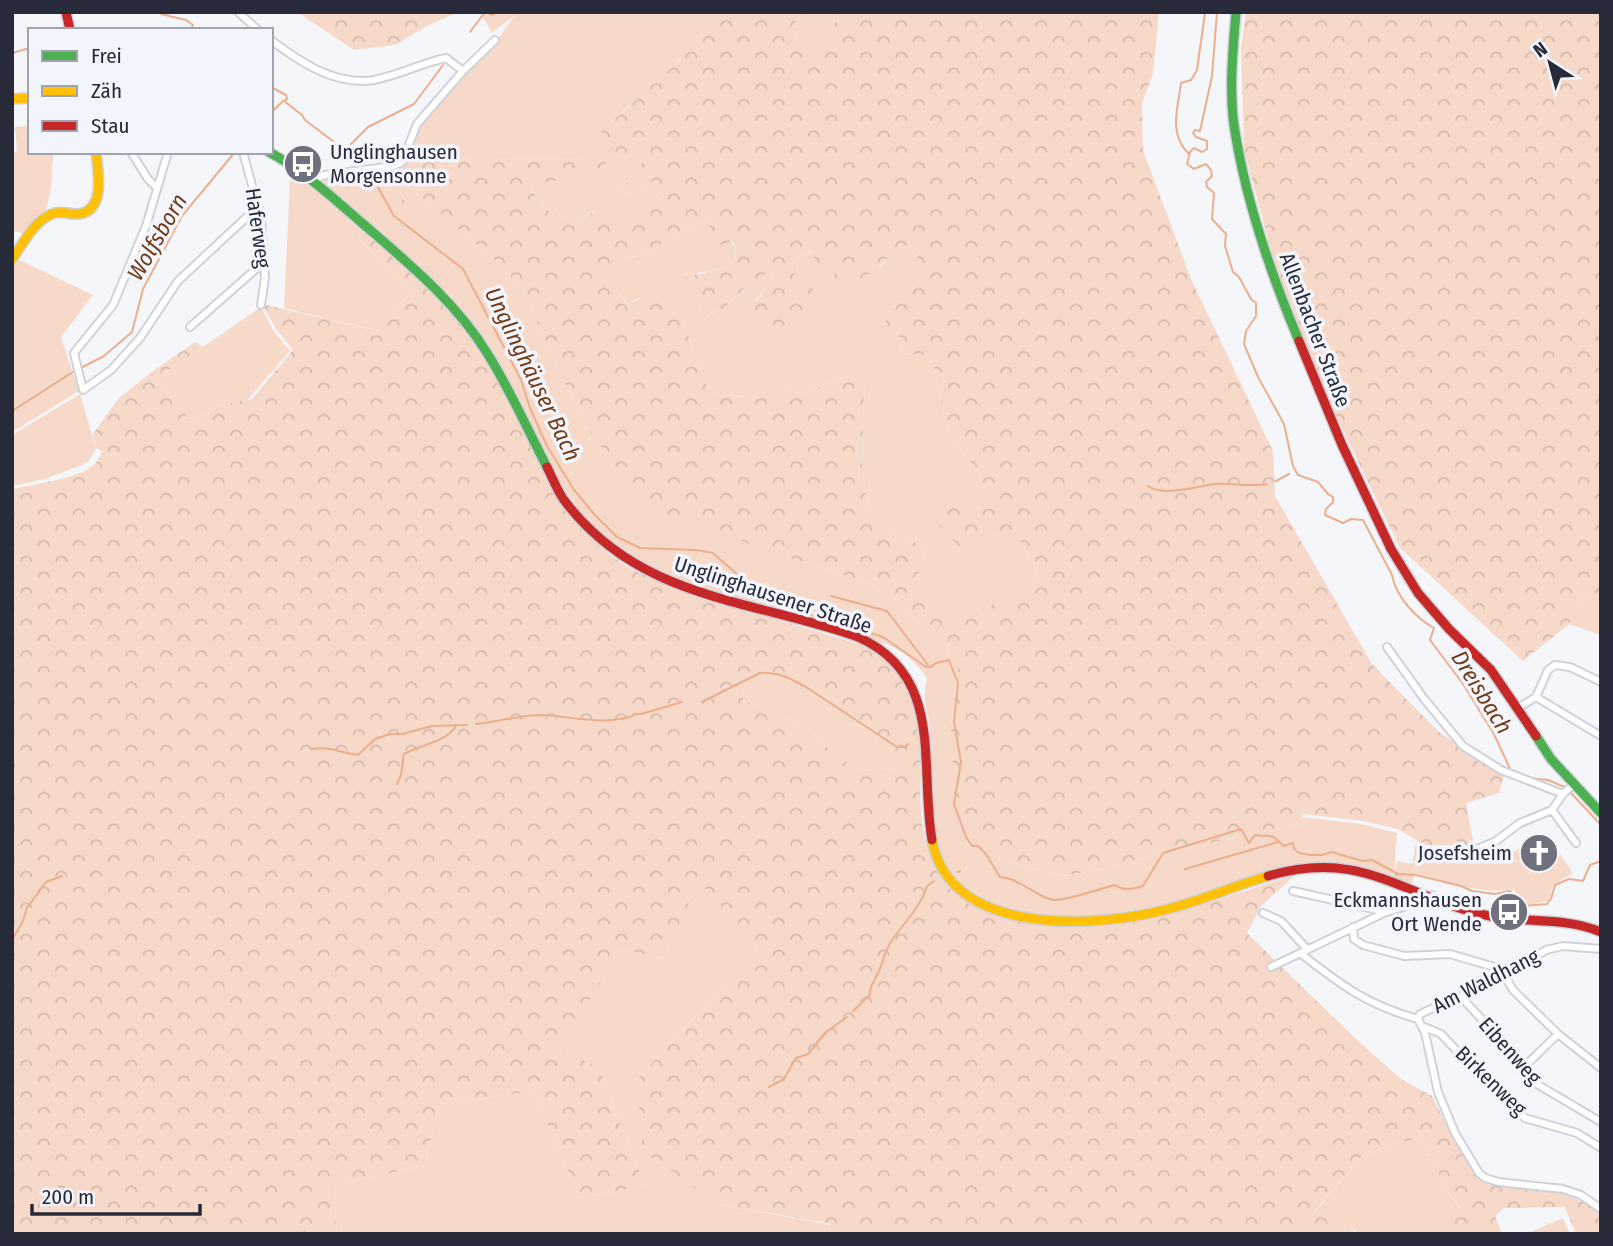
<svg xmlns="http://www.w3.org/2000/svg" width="1613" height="1246" font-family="'Fira Sans Condensed',sans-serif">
<defs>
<pattern id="forest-crowns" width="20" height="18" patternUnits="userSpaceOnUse" patternTransform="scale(1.75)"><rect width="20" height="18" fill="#f7d9ca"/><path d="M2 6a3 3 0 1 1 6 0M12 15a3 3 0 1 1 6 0" fill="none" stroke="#d4baae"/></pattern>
<pattern id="park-tufts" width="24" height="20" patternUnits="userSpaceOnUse" patternTransform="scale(1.75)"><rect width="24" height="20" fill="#f7d9ca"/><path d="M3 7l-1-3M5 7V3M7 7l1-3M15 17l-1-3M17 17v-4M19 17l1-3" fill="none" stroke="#d4baae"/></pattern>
</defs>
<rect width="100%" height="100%" fill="#f5f6fa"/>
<path fill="#f7d9ca" d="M480 12H704C697 27 691 48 679 60 650 94 604 115 590 159L473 160 411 155 416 132 465 73 496 42 515 15 492 33Z
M807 12H840L832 29 810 57 795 44 794 39 801 28 795 25 796 19 806 14Z
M30 126V152H53L51 189 45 214 28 234 12 231V152H17L15 127Z
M611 152 621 157 646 158 620 191 633 195 653 181 664 197 650 209 652 214 624 233 595 210 576 221C550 215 541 209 530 183L535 178Z
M397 168 415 191 496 261 523 290 582 421 787 557 874 585 942 640 958 669 951 725 997 858 1061 876 1104 869 1151 856 1300 824 1302 817 1361 824 1397 833 1394 877C1374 870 1350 861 1327 863 1307 864 1271 878 1250 883 1167 905 999 956 944 862 930 839 930 810 930 784 930 767 931 749 930 731 929 709 921 704 927 679 920 666 904 651 889 645 868 637 844 632 823 626 777 613 731 600 687 583 671 576 653 571 638 562 545 506 533 402 471 322 433 273 371 227 324 186V177Z
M290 179H305L358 227 361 241 412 290 378 331 284 308Z
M711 218C723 237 740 238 734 266L697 273 704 318 725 307 766 269 773 266C775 280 763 291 755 301L818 293 792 272 794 258 813 251 841 266 880 267 893 254 908 245 920 251 896 309 886 319 898 330 902 353 924 355 932 360 945 420 958 446 977 471 996 508 983 509 956 503 934 519 985 540 1014 529 1041 580 957 623 914 583 925 559 921 545C911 540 884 530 877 522 856 495 863 420 865 387L851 375 800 394 785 390 766 398 719 395 707 387 684 323 667 294 636 299 628 305 605 275 622 258 638 256 656 248 679 232Z
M15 258 93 295 61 337 79 391 12 432V261Z
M261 307 273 330 290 351 247 400 219 405 192 423 156 379Z
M80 394 96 448 89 461 82 465 45 479 12 486V435Z
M1583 593 1601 599V635L1569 624Z
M762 673 794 682 905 756 900 768 858 770 776 710 743 701 742 685Z
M1524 846 1538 868 1560 854 1573 873 1553 885 1549 901 1525 905 1513 889C1477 895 1450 882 1416 873L1420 850 1441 856 1476 851 1479 863 1504 856Z
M699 880 758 950 636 1080 718 1204 831 1225 829 1234H337L334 1186 425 1165 439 1104 534 1091 579 1198 645 1186 599 1068 559 1048 621 949 663 959Z
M1422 1139 1448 1192 1460 1208 1425 1234H1358L1355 1230 1313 1214 1361 1157 1398 1142Z
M1563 1218 1570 1234H1526Z"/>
<path fill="url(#forest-crowns)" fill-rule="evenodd" d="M297 12H458L427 26 395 45 354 50Z
M704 12H807V14L796 19 795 25 801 28 794 39 795 44 805 45 810 56 832 29 840 12H1159L1153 74 1142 103 1143 150 1191 279 1273 451 1275 496 1372 664 1439 732 1504 776 1499 793 1466 803 1474 846 1424 845 1398 829 1363 821 1303 814 1300 824 1151 856 1104 869 1061 876 997 858 968 832 954 800 951 725 958 669 942 640 874 585 787 557 647 508 582 421 523 290 496 261 415 191 397 168 411 155 473 160 590 159 595 142 604 129 680 60ZM611 153 621 157 645 159 620 191 633 195 653 181 664 197 650 209 651 214 624 233 601 208 576 221C550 215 541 209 530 184L535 178 544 182 601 174ZM711 218 714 223 703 232 714 248 733 241 736 255 734 265 684 278 688 293 703 318 725 307 745 288 760 287 766 269 773 267C776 281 756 297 751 313L763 328C785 329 817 318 818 293L792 272 794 258 812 251 816 264 831 262 840 266 834 275 840 285C873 279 881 260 908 245L920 251 896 308 886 319 885 327 898 330 902 353 924 355 932 360 945 420 958 446 977 471 995 508 983 509 956 502 933 519 958 546 985 540 1014 529 1041 580 957 622 914 583 925 559 921 545C911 540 884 530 877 522 856 495 863 420 865 387L851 375 800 394 785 390 766 398 719 395 707 387 684 323 667 293C652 294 640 297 627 305L606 275 622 258 638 256 656 248 679 232Z
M1246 12H1601V599L1583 593 1569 624 1523 661 1400 548 1326 396 1276 269 1244 150 1241 48Z
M358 227C396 258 445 298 473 337 527 414 542 511 625 565 653 583 688 591 719 601 767 616 814 631 862 645 869 649 879 652 885 657 937 703 915 764 922 823 924 842 934 861 945 876 1017 974 1202 904 1295 875L1261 906 1247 933 1358 1041 1401 1079 1432 1096 1445 1122 1483 1181C1518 1187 1575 1188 1601 1215V1234H1576L1565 1207 1504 1208 1495 1216 1502 1234H1425L1460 1207 1448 1192 1422 1139 1398 1142 1361 1157 1313 1213 1342 1223 1358 1234H829L831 1224 718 1204 643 1152 636 1080 758 950 699 881 663 959 621 949 560 1048 599 1068 645 1186 579 1198 534 1091 439 1104 425 1165 334 1186 337 1234H12V489C31 485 80 478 94 465 98 461 100 456 102 451L96 448 93 434 118 399 153 371 195 342 203 347 156 379 192 423 219 405 252 399 293 350 276 329 262 304 378 331 412 290 361 241ZM762 674 794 682 904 756 899 768 858 770 776 710 743 701 742 685Z
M1415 845 1420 850 1416 873 1411 884 1394 877 1397 861 1413 864Z"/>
<path fill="url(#park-tufts)" d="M404 180 415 191 396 211 387 197Z"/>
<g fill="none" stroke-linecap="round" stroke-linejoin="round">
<path stroke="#eaaf8e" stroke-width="2" d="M1217 12 1212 76 1200 131 1195 130 1193 133 1196 137 1207 141V149L1202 152 1194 148 1190 152 1187 164 1194 169 1206 164 1211 170 1212 176 1206 182 1207 187 1214 193 1212 219 1226 234 1225 246 1233 272 1239 277 1251 299 1256 303V316L1246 331 1244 344 1258 377 1284 424 1293 466 1298 475 1318 482 1328 494 1333 497V502L1326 509 1325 515 1343 523 1351 519 1363 520 1392 575C1396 597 1416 618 1434 628L1430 640 1463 684 1494 734 1511 771
M161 14 186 20 193 25 191 30
M470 32 485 12 493 15 495 12
M12 53 30 48
M271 87 286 95 287 99 284 101 302 115 305 120 367 167
M271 113 283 101
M344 151 368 127 414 104 443 65
M1189 154C1168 134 1178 108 1181 83L1191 80 1197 70 1205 13
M370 173 394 216 463 269 521 380 530 408 547 446 574 490 594 514 617 537 640 548 696 550 713 553 768 602 883 637 926 667H931L936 663 949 660 958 683 954 722 961 762 954 804 966 837 972 846H978L986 854 1000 877C1020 878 1040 900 1056 900 1066 900 1103 888 1115 885 1122 891 1134 889 1143 886L1163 853 1241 829 1249 843 1255 835C1274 838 1268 831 1284 846L1293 843 1294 849 1299 853 1310 855H1322L1332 852 1362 861 1372 860 1398 874 1416 875 1461 886 1472 891 1495 894 1510 891 1524 906 1547 904 1551 899 1555 885 1569 879 1583 881 1590 865 1601 861
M81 368 104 356 132 332 143 289 182 216 235 152
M12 411 76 370
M1276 481 1289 474
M1148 486C1162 497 1198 486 1215 484 1232 483 1249 487 1267 484
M831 596 887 611 928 665
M702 702 760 673C776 671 792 679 806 687L897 747H905L908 744
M476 724C497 722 521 715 541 715 571 716 602 726 633 716L634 714H641L682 702
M312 749C329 746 342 753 358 755L375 739 390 734H402L432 726 467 725
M1529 778 1548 780 1567 788
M397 784 401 775 404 754C419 745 447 742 456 726
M1571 793 1601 825
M1185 869 1278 842
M958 872 960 871
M12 940 23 921 27 908 46 882 62 876
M853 1011 870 995C869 986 874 983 877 975 883 964 884 952 892 940 903 924 922 905 927 886L934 881
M769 1087 784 1079 796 1058 808 1054 825 1033 847 1017
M300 1234 305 1232"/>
<g stroke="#d0d2da" stroke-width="10">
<path id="street" d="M238 12 258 30
M271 40C300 62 335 86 374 80 399 75 422 63 446 58L463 71
M131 152 148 179 157 188
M168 152 146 226 113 305 74 353 83 390 111 370 140 338 178 281 249 215 260 210
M243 152 261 219 265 278 261 305
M313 180 325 175 393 166 402 162 417 124 463 71 495 40
M190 327 264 262
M1387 647 1425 700 1463 746 1501 770 1563 794
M1536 697 1548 670 1555 665 1570 667 1601 682
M1518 708 1536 697 1601 736
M1552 810 1576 843
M1477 849 1496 841 1520 823 1552 810 1563 794 1573 785
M1293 891 1387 912 1426 900 1432 895
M1263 913 1281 921 1307 949
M1353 927 1354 939 1363 945 1404 956 1450 954 1501 969 1513 990 1558 1034 1601 1068
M1300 953C1341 985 1367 1005 1418 1019
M1271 967 1386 912
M1460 996 1505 1044 1530 1080 1601 1122
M1418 1019 1425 1033 1438 1092 1455 1133 1479 1173 1485 1178 1499 1182 1563 1189 1581 1195 1601 1209
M1418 1019 1420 1014 1506 975 1546 950 1563 946 1601 949
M1422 1026 1441 1034 1497 1093 1525 1118 1577 1133 1601 1148
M1521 1070 1558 1034"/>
</g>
<g stroke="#d0d2da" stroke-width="12">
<path id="fast" d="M1236 12C1233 49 1229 88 1234 125 1245 199 1270 272 1299 341
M269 152C304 171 332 197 362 223 407 262 456 302 487 353 510 389 527 429 547 467
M1536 736 1551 759 1601 813"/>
</g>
<g stroke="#d0d2da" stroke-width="12">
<path id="slow" d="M12 99 30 98
M12 259C23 244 34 221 52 214 61 210 70 215 79 214 106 210 98 171 96 152
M932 840C949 934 1086 928 1156 912 1194 904 1230 887 1268 876"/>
</g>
<g stroke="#d0d2da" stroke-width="12">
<path id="jam" d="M66 12 70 30
M1299 341 1342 445 1391 549 1418 593 1449 629 1491 670 1536 736
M547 467C552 477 557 490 564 500 639 600 751 599 858 637 945 676 919 764 932 840
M1268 876C1364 847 1405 899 1490 916 1528 923 1565 917 1601 932"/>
</g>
<use href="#street" stroke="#fefefe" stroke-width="6"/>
<use href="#fast" stroke="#4caf50" stroke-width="9"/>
<use href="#slow" stroke="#ffc107" stroke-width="9"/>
<use href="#jam" stroke="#c62828" stroke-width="9"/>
</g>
<defs>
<g id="bus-disc" transform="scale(2.0125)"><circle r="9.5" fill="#6f717c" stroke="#f3f5fc"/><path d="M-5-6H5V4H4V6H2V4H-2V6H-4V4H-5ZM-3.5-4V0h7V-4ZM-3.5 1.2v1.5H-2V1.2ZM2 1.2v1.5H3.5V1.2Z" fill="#fff"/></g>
<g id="church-disc" transform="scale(2.0125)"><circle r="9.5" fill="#6f717c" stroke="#f3f5fc"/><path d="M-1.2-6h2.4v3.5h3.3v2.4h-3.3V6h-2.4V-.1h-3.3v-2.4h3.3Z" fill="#fff"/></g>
</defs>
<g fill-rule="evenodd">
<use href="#bus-disc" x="303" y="164"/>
<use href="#church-disc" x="1539" y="853"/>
<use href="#bus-disc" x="1509" y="912"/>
</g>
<g text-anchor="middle" stroke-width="7" stroke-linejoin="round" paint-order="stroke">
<g font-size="21" fill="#272a38" stroke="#f3f5fc" text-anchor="end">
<text x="330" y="159" text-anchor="start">Unglinghausen<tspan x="330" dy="24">Morgensonne</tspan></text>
<text x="1512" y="860">Josefsheim</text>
<text x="1482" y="907">Eckmannshausen<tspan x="1482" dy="24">Ort Wende</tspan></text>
</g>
<g font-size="21" fill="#272a38" stroke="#f3f5fc">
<text transform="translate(258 228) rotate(82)" y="7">Haferweg</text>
<text transform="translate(1315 330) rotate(69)" y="7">Allenbacher Straße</text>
<text transform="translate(773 595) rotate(18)" y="7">Unglinghausener Straße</text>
<text transform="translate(1486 981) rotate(-27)" y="7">Am Waldhang</text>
<text transform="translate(1510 1051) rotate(48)" y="7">Eibenweg</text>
<text transform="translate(1491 1081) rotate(44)" y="7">Birkenweg</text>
</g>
<g font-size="23" font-style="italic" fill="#733c19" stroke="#f3f5fc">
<text transform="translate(157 237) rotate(-60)" y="8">Wolfsborn</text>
<text transform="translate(533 374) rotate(64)" y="8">Unglinghäuser Bach</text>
<text transform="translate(1482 692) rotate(58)" y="8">Dreisbach</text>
</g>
</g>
<rect width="1613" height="1246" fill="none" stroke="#272a38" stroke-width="28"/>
<rect x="28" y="28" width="245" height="126" fill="#f3f5fc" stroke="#a1a4ae" stroke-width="2"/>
<rect x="42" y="51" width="35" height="10" fill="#4caf50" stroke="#a1a4ae" stroke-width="2"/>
<text x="91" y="63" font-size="21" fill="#272a38">Frei</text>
<rect x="42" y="86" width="35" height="10" fill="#ffc107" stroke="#a1a4ae" stroke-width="2"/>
<text x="91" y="98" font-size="21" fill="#272a38">Zäh</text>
<rect x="42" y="121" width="35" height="10" fill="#c62828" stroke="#a1a4ae" stroke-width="2"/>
<text x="91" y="133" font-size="21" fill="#272a38">Stau</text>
<g transform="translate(1550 63) rotate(324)" stroke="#f3f5fc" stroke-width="5" paint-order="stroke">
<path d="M0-5L12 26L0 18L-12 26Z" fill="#272a38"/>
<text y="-10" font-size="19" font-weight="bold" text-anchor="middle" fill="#272a38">N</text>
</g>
<path d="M32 1204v10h168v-10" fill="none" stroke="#272a38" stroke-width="3.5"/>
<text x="42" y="1204" font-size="21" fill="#272a38" stroke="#f3f5fc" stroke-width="5" paint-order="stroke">200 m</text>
</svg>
